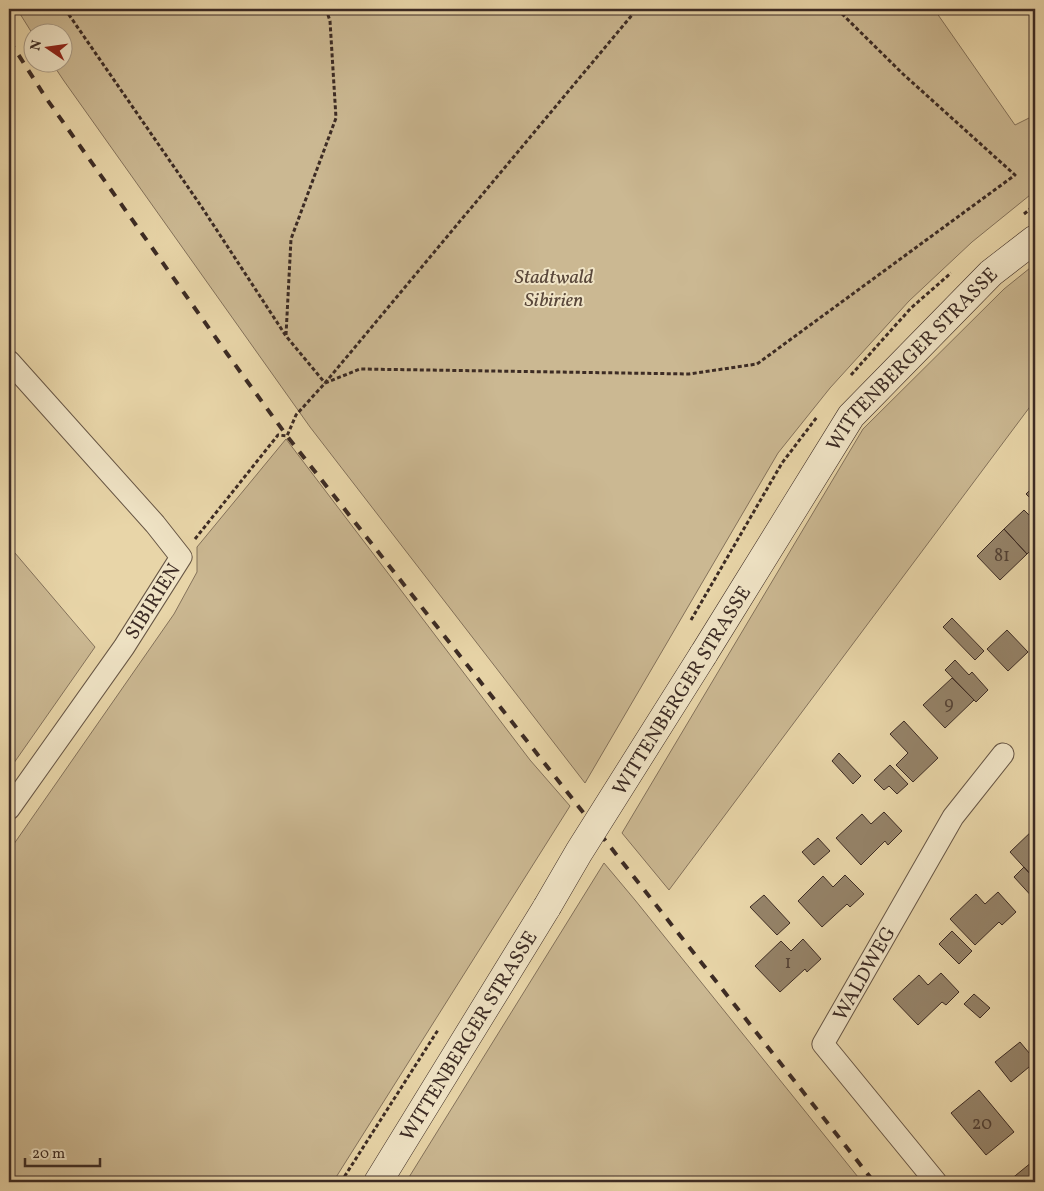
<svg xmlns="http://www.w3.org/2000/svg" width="1044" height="1191" font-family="Vollkorn,serif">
<rect width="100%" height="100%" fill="#e8d5a8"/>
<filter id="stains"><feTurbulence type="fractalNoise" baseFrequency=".004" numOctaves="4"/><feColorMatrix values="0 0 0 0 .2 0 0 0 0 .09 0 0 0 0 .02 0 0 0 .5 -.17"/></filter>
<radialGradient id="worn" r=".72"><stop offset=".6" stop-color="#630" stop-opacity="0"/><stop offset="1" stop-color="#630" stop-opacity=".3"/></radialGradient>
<path fill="#cbb892" stroke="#84725b" d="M17 9H934L1015 125 1035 115V191L972 242 909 301 830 388 778 453 585 783 310 427 64 81 52 63 62 62V32L32 33Z
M1035 264V400L669 890 622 833 863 429 1004 289Z
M286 439 530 760 570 806 333 1182H9V851L174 614 197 572V547Z
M9 546 95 647 9 770Z
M604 863 635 900 862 1182H406Z"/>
<path fill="#958369" stroke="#3c2b24" d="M1035 485V503L1026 494Z
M1024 510 1035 521V546L1027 554 1004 529Z
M1004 529 1027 554 1000 580 977 556Z
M952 618 984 651 975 660 943 627Z
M1007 630 1028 652 1008 671 987 649Z
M955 660 969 675 972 672 988 690 976 702 945 670Z
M952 678 974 700 945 728 923 705Z
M904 721 938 758 913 782 896 765 908 753 890 734Z
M839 753 861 776 853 784 832 761Z
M890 765 908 784 897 794 889 786 884 790 874 780Z
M884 812 902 831 888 845 885 841 861 865 836 838 862 814 871 824Z
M1035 828V871L1031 875 1010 852Z
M818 838 830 851 814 865 802 852Z
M1024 867 1035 879V900L1014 877Z
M845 875 864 894 850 907 847 904 822 927 798 901 823 876 833 887Z
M998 892 1016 912 1002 925 999 922 975 945 950 919 976 894 985 904Z
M764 895 790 923 777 935 750 907Z
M952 931 972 951 959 964 939 944Z
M803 939 821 959 807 972 805 969 780 992 755 966 781 941 791 951Z
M941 973 959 992 946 1005 942 1002 918 1025 893 999 919 975 928 985Z
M974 994 990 1008 980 1018 964 1004Z
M1020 1042 1035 1060V1062L1011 1082 995 1062Z
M979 1090 1014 1132 986 1155 951 1113Z
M1032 1162 1035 1166V1182H1012L1010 1180Z"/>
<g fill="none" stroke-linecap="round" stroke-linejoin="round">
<g stroke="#675645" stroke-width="23">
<g id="minor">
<path d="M9 361 155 524 181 557 124 647 9 809"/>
<path id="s1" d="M936 1182 823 1044 953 817 1003 754"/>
</g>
</g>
<g stroke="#3c2b24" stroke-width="29">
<g id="secondary">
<path id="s2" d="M703 655 851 416 991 273 1035 239"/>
<path id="s3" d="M378 1182 547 907"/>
</g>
</g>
<path stroke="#3c2b24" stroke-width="3" stroke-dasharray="4 2.5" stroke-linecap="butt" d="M65 9 201 206 286 336 325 383
M1024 214 1035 205
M286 335 291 239 336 118 330 21 326 9
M851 375 911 308 951 273
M325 383 360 369 689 374 757 364 1015 175 903 74 837 9
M195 539 278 435 287 436 296 415 325 383 637 9
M691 620 782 463 817 417
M341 1182 438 1030"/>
<use href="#minor" stroke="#f0e4c6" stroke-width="21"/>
<use href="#secondary" stroke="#f0e4c6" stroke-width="28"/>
<path stroke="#3c2b24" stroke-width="4" stroke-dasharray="9 9" stroke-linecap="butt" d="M9 40 46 98 228 355 287 436 874 1182"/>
<g stroke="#3c2b24" stroke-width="29" stroke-linecap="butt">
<path id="secondary-bridge" d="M547 907 579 852 703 655"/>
</g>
<use href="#secondary-bridge" stroke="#f0e4c6" stroke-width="28"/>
</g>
<g text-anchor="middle" stroke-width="4" stroke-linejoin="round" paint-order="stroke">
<g font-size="18" fill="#524135">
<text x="1002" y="561">81</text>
<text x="949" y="709">9</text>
<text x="788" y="968">1</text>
<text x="982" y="1129">20</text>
</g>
<g font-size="20" font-style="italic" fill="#59473a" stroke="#f0e4c6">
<text x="554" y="283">Stadtwald<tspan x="554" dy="23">Sibirien</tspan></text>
</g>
<g font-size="20" fill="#3c2b24" stroke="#f0e4c6">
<text dy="7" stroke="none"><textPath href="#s2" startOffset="364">WITTENBERGER STRASSE</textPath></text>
<text transform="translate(152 601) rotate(-58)" y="7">SIBIRIEN</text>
<text transform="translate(681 690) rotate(-58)" y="7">WITTENBERGER STRASSE</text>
<text dy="7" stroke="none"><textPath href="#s1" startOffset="260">WALDWEG</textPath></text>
<text dy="7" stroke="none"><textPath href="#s3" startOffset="172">WITTENBERGER STRASSE</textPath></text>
</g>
</g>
<rect width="1044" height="1191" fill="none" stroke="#e8d5a8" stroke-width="30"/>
<rect x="10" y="10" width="1024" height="1171" fill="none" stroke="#3c2b24" stroke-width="2.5"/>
<rect x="15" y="15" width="1014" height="1161" fill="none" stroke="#3c2b24"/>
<g transform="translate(48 48) rotate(283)"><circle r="24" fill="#f0e4c6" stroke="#a89a85"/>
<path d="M0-4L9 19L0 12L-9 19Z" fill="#8f2418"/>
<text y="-8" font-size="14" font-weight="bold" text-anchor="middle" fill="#3c2b24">N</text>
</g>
<path d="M25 1158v8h75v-8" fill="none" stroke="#3c2b24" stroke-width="2.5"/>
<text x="32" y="1158" font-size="15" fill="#3c2b24" stroke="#f0e4c6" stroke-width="4" paint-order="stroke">20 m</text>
<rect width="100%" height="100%" filter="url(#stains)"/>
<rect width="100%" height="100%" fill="url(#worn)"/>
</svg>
